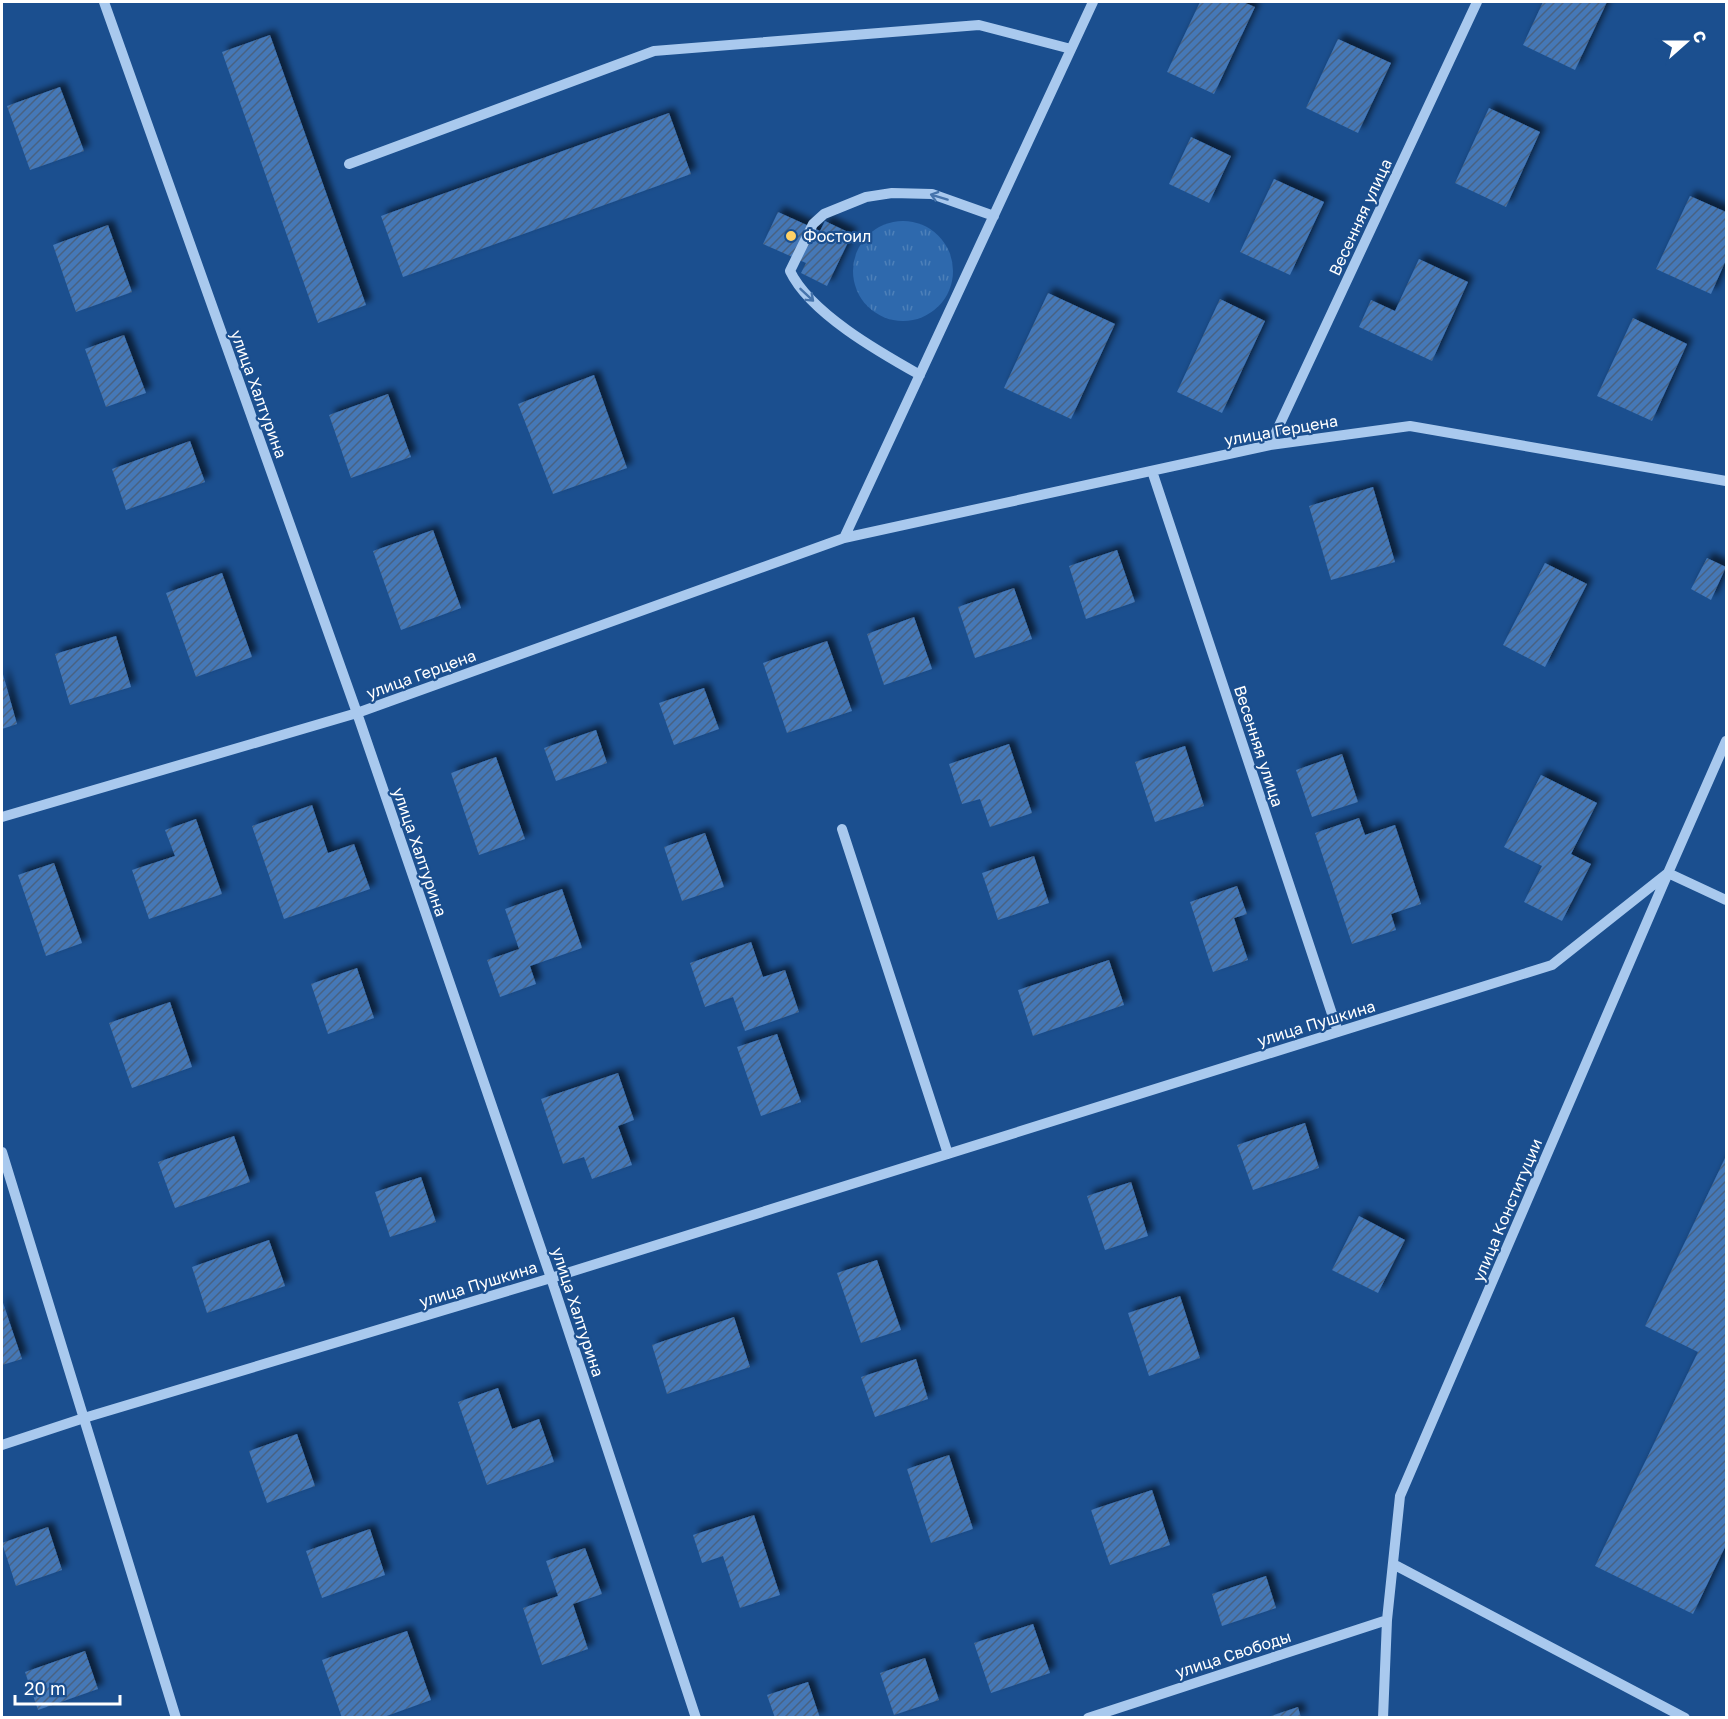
<svg xmlns="http://www.w3.org/2000/svg" width="1728" height="1719" font-family="'Golos Text',sans-serif">
<defs>
<pattern id="grass-tufts" width="24" height="20" patternUnits="userSpaceOnUse" patternTransform="scale(1.5)"><rect width="24" height="20" fill="#2e69ad"/><path d="M3 7l-1-3M5 7V3M7 7l1-3M15 17l-1-3M17 17v-4M19 17l1-3" fill="none" stroke="#4d80b9"/></pattern>
<pattern id="building-hatch" width="6" height="6" patternUnits="userSpaceOnUse" patternTransform="scale(1.5)"><rect width="6" height="6" fill="#4478b7"/><path d="M-1 1l2-2M0 6l6-6M5 7l2-2" fill="none" stroke="#486282"/></pattern>
<filter id="shadow"><feDropShadow dx="5.5" dy="-5.5" stdDeviation="3" flood-color="#0009"/></filter>
</defs>
<rect width="100%" height="100%" fill="#1b4f8f"/>
<path fill="url(#grass-tufts)" d="M853 271a50 50 0 1 1 100 0a50 50 0 1 1-100 0Z"/>
<path fill="url(#building-hatch)" filter="url(#shadow)" d="M1200 2H1243L1255 7 1214 94 1167 72Z
M1543 2H1607L1575 70 1523 45Z
M270 35 366 305 318 323 222 52Z
M1338 39 1391 63 1358 133 1306 108Z
M60 87 84 151 30 170 7 106Z
M1489 108 1540 132 1506 207 1455 183Z
M669 113 691 174 403 277 381 216Z
M1191 137 1231 156 1209 203 1169 184Z
M1274 179 1324 202 1290 275 1240 252Z
M1690 196 1726 212V260L1711 294 1656 269Z
M778 212 820 231 825 221 852 234 827 286 801 273 806 263 763 244Z
M108 225 132 292 76 312 53 245Z
M1419 259 1468 282 1432 361 1359 327 1371 300 1395 311Z
M1048 293 1115 324 1071 419 1004 388Z
M1220 299 1265 321 1222 413 1177 392Z
M1633 318 1687 344 1652 421 1597 396Z
M124 335 146 393 106 407 85 349Z
M594 375 627 468 553 494 518 404Z
M388 394 411 457 351 478 329 415Z
M190 441 205 482 126 510 112 469Z
M1373 487 1395 562 1331 580 1309 506Z
M433 530 461 608 401 630 373 551Z
M1117 550 1135 602 1086 619 1069 566Z
M1707 558 1726 567 1711 600 1691 589Z
M1545 563 1587 584 1545 667 1503 645Z
M222 573 252 657 196 677 166 593Z
M1014 588 1032 639 975 658 958 607Z
M914 617 932 669 884 685 867 634Z
M116 636 131 687 70 705 55 654Z
M827 641 852 711 787 733 763 663Z
M2 671 17 724 2 729Z
M704 688 719 729 674 745 659 703Z
M596 730 607 763 556 781 544 748Z
M1009 744 1032 813 990 827 980 799 962 804 949 764Z
M1185 746 1204 806 1155 822 1135 762Z
M1342 754 1358 802 1312 817 1296 770Z
M496 757 525 839 479 855 451 773Z
M1541 775 1597 803 1571 854 1591 864 1562 921 1524 902 1542 866 1504 847Z
M312 805 328 853 354 844 370 889 284 919 252 826Z
M1359 818 1365 835 1395 825 1421 904 1391 914 1396 930 1352 944 1315 833Z
M196 819 222 894 149 919 132 870 175 856 165 830Z
M705 833 724 887 682 901 664 847Z
M1034 856 1049 903 998 920 982 873Z
M54 863 82 943 46 956 18 875Z
M1237 886 1247 914 1234 918 1248 960 1213 972 1190 902Z
M562 889 582 948 530 966 536 984 500 997 487 960 519 949 505 909Z
M751 942 763 977 785 970 799 1012 745 1031 733 997 705 1007 690 963Z
M1109 960 1124 1005 1033 1036 1018 990Z
M357 968 374 1018 328 1034 311 984Z
M170 1002 192 1067 132 1088 109 1023Z
M777 1034 801 1102 761 1116 737 1047Z
M618 1073 634 1120 618 1126 632 1165 592 1179 584 1157 563 1164 541 1099Z
M1305 1123 1319 1168 1253 1190 1237 1145Z
M234 1136 250 1182 175 1208 158 1162Z
M1726 1156V1545L1693 1614 1595 1566 1698 1352 1645 1326Z
M421 1177 436 1222 390 1237 375 1192Z
M1131 1182 1148 1236 1105 1250 1087 1196Z
M1359 1216 1405 1240 1378 1293 1332 1270Z
M269 1240 285 1286 207 1313 192 1267Z
M877 1260 901 1330 861 1343 837 1273Z
M1180 1296 1200 1358 1149 1376 1128 1313Z
M2 1300 22 1359 2 1365Z
M734 1317 750 1367 667 1394 652 1345Z
M916 1359 928 1399 875 1417 861 1377Z
M498 1388 512 1429 539 1419 554 1462 487 1485 458 1402Z
M297 1434 315 1486 267 1503 249 1451Z
M949 1455 973 1529 931 1543 907 1469Z
M1152 1490 1170 1545 1110 1565 1091 1510Z
M754 1515 780 1595 740 1608 723 1556 702 1563 693 1535Z
M48 1527 62 1570 16 1586 2 1543Z
M370 1529 385 1575 322 1598 306 1551Z
M585 1548 602 1594 573 1604 588 1649 542 1665 523 1608 558 1596 546 1561Z
M1266 1576 1276 1608 1222 1626 1212 1594Z
M1033 1624 1050 1673 991 1693 974 1643Z
M407 1631 431 1700 381 1718H342L322 1660Z
M85 1651 98 1689 38 1710 25 1672Z
M925 1658 939 1700 894 1715 880 1673Z
M808 1682 820 1718H775L767 1695Z
M1298 1707 1301 1718H1268V1717Z"/>
<g fill="none" stroke-linecap="round" stroke-linejoin="round">
<path stroke="#a9c9ee" stroke-width="10" d="M104 2 357 713 551 1278 696 1718
M349 164 654 51 979 25 1071 49
M920 375C879 352 810 313 790 271L813 224 824 214 866 197 892 193 932 194 994 216
M1270 445 1477 2
M1152 471 1338 1032
M844 538 1093 2
M2 817 357 713 844 538 1270 445 1410 426 1726 481
M842 829 948 1154
M2 1152 176 1718
M2 1445 84 1418 551 1278 1552 965 1668 873 1726 900
M1393 1564 1685 1718
M1088 1718 1387 1620
M1383 1718 1387 1620 1400 1496 1668 873 1726 741"/>
</g>
<defs><path id="oneway-shaft" d="M-6 0H5M1.5-3L5.5 0L1.5 3" fill="none" stroke-width="1.6" stroke-linecap="round" stroke-linejoin="round" transform="scale(1.5)"/></defs>
<g stroke="#4674ac">
<use href="#oneway-shaft" transform="translate(939 197) rotate(-163)"/>
<use href="#oneway-shaft" transform="translate(807 295) rotate(43)"/>
</g>
<circle fill="#ffd166" stroke="#1b4f8f" stroke-width="2" cx="791" cy="236" r="6"/>
<g text-anchor="middle" stroke-width="4.5" stroke-linejoin="round" paint-order="stroke">
<g font-size="16" fill="#fff" stroke="#1b4f8f">
<text transform="translate(1360 217) rotate(-65)" y="6">Весенняя улица</text>
<text transform="translate(259 394) rotate(70)" y="6">улица Халтурина</text>
<text transform="translate(1281 430) rotate(-10)" y="6">улица Герцена</text>
<text transform="translate(421 674) rotate(-20)" y="6">улица Герцена</text>
<text transform="translate(1259 746) rotate(72)" y="6">Весенняя улица</text>
<text transform="translate(420 852) rotate(71)" y="6">улица Халтурина</text>
<text transform="translate(1316 1023) rotate(-17)" y="6">улица Пушкина</text>
<text transform="translate(1507 1210) rotate(-67)" y="6">улица Конституции</text>
<text transform="translate(478 1284) rotate(-17)" y="6">улица Пушкина</text>
<text transform="translate(578 1312) rotate(72)" y="6">улица Халтурина</text>
<text transform="translate(1233 1654) rotate(-18)" y="6">улица Свободы</text>
</g>
<g font-size="16" fill="#fff" stroke="#1b4f8f" text-anchor="start">
<text x="803" y="242">Фостоил</text>
</g>
</g>
<rect width="1728" height="1719" fill="none" stroke="#ffffff" stroke-width="6"/>
<g transform="translate(1686 42) rotate(69)" stroke="#1b4f8f" stroke-width="4.5" paint-order="stroke">
<path d="M0-4.5L10 22L0 15L-10 22Z" fill="#ffffff"/>
<text y="-9" font-size="16" font-weight="bold" text-anchor="middle" fill="#ffffff">С</text>
</g>
<path d="M15 1695v9h105v-9" fill="none" stroke="#ffffff" stroke-width="3"/>
<text x="24" y="1695" font-size="18" fill="#ffffff" stroke="#1b4f8f" stroke-width="4.5" paint-order="stroke">20 m</text>
</svg>
